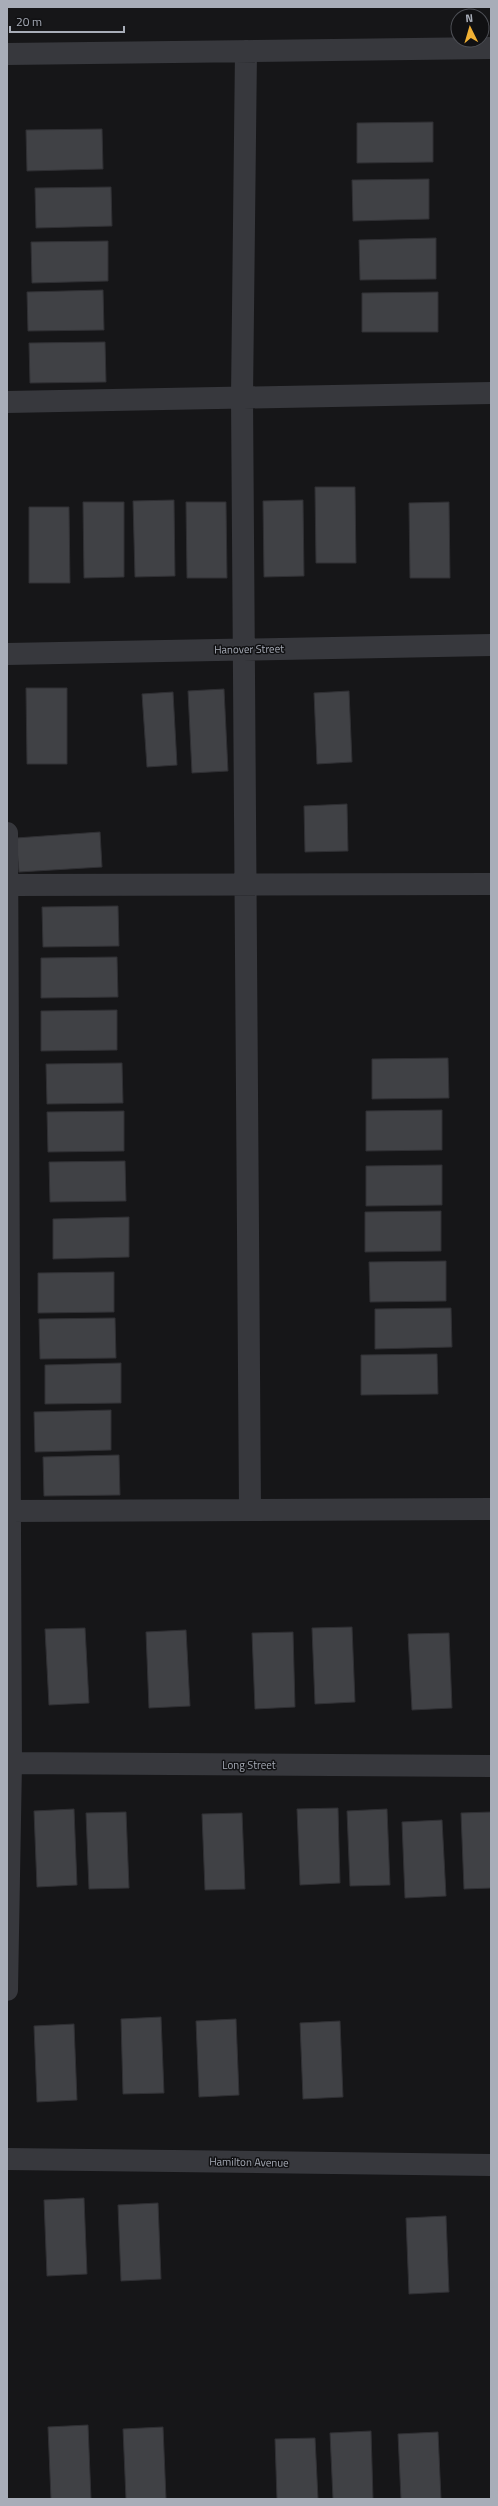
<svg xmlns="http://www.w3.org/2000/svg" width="498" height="2506" font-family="'Titillium Web',sans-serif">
<rect width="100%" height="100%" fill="#161618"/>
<path fill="#404145" stroke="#303034" d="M433 122V162L357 163V123Z
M102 129 103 169 27 171 26 130Z
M429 179V219L353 221 352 180Z
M111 187 112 226 36 228 35 188Z
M436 238V279L360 280 359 240Z
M108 241V281L32 283 31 242Z
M103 290 104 330 28 331 27 292Z
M438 292V332H362V293Z
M105 342 106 382 30 383 29 343Z
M315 487H355L356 563H316Z
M174 500 175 576 135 577 133 501Z
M303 500 304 576 264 577 263 501Z
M83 502H124V577L84 578Z
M186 502H226L227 578H187Z
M449 502 450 578H410L409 503Z
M29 507H69L70 583H29Z
M26 688H67V764H27Z
M224 689 228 771 192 773 188 691Z
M349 691 352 762 317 764 314 693Z
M173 692 177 765 147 767 142 694Z
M347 804 348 851 305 852 304 806Z
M100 832 102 867 19 872 16 838Z
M118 906 119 946 43 947 42 907Z
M117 957 118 997 41 998V958Z
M117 1010V1050L41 1051V1011Z
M448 1058 449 1098 372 1099V1059Z
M122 1063 123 1103 47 1104 46 1064Z
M442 1110V1150L366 1151V1111Z
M124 1111V1151L48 1152 47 1112Z
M125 1161 126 1201 50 1202 49 1162Z
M442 1165V1205L366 1206V1166Z
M441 1211V1251L365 1252V1212Z
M129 1217V1257L53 1259V1219Z
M446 1261V1301L370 1302 369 1262Z
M114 1272V1312L38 1313V1273Z
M451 1308 452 1347 375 1349V1309Z
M115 1318 116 1358 40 1359 39 1319Z
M437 1354 438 1394 361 1395V1355Z
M121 1363V1403L45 1404V1365Z
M111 1410V1450L35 1452 34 1412Z
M119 1455 120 1495 44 1496 43 1457Z
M352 1627 355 1702 315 1704 312 1628Z
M85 1628 89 1703 49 1705 45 1629Z
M186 1630 190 1706 149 1708 146 1632Z
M293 1632 295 1707 255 1709 252 1633Z
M449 1633 452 1708 412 1710 408 1634Z
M338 1808 340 1883 300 1885 297 1809Z
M74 1809 77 1885 37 1887 34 1811Z
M387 1809 390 1885 350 1886 347 1811Z
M126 1812 129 1888 89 1889 86 1813Z
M491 1812V1888L464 1889 461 1813Z
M242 1813 245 1889 205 1890 202 1814Z
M442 1820 446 1896 405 1898 402 1822Z
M161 2017 164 2093 123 2094 121 2019Z
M236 2019 239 2095 199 2097 196 2021Z
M340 2021 343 2097 303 2099 300 2023Z
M74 2024 77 2100 37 2102 34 2026Z
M84 2198 87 2274 47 2276 44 2200Z
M158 2203 161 2279 121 2281 118 2205Z
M446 2216 449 2292 409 2294 406 2218Z
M88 2425 91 2499H51L48 2427Z
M163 2427 166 2499H126L123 2429Z
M371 2431 373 2499H333L330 2433Z
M438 2432 441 2499H401L398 2434Z
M315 2438 318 2499H277L275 2439Z"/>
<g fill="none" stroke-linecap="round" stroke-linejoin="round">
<path stroke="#37383d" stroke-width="22" d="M246 51 242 397 250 1510
M7 54 491 48
M7 402 491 393
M7 654 491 645
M7 833 11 1763 7 1990
M7 885 491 884
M7 1511 491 1509
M7 1763 491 1766
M7 2159 491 2165"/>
</g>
<g text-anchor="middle" stroke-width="3" stroke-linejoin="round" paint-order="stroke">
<g font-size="11" fill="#a8adb8" stroke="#111113">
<text transform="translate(249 649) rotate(-1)" y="4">Hanover Street</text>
<text x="249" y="1769">Long Street</text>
<text transform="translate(249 2162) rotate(1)" y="4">Hamilton Avenue</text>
</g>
</g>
<rect width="498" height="2506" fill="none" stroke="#a8adb8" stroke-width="16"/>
<g transform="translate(470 28) rotate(355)"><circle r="19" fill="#111113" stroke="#4d4f55"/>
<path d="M0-3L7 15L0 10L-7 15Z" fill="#f2b134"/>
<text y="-6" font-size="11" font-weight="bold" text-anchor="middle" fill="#a8adb8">N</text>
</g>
<path d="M10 26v6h114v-6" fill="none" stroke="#a8adb8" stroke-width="2"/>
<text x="16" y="26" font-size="12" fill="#a8adb8" stroke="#111113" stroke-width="3" paint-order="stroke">20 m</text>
</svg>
